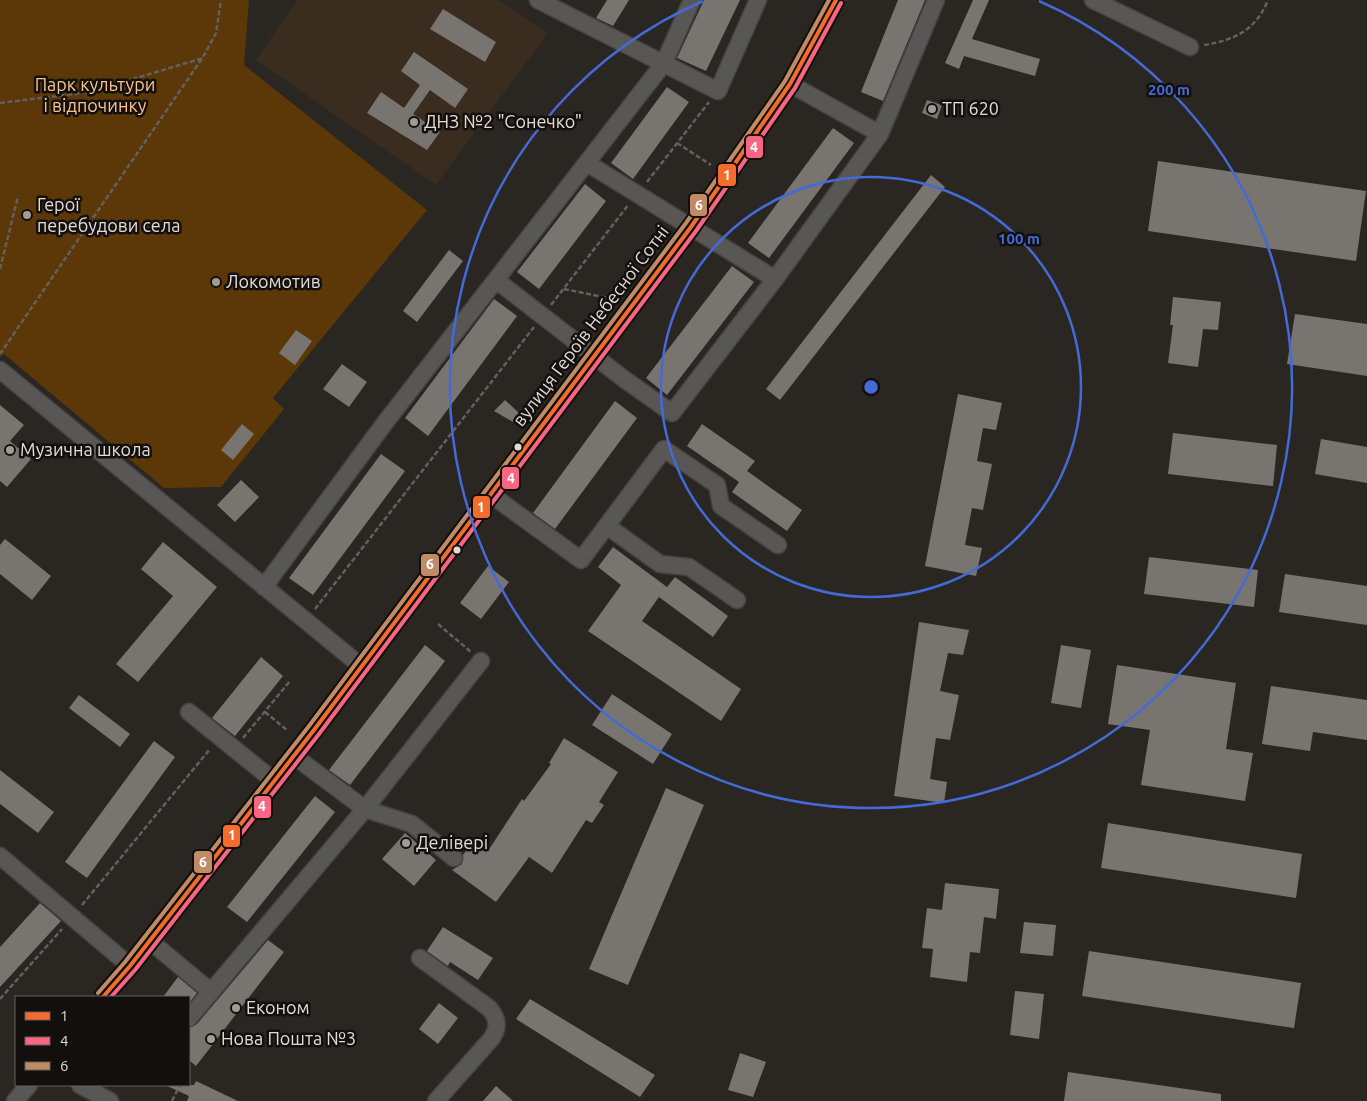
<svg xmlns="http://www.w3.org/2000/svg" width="1367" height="1101" font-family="Ubuntu,sans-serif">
<rect width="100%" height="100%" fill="#2a2621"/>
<path fill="#3a2d20" d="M297 0H499L548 33 436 185 256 60Z"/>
<path fill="#5c3808" d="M0 0H249L244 65 427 210 273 398 284 409 221 487 164 488 4 354 0 357Z"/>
<path fill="#78746f" d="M607 0H629L613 26 596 18Z
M704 0H740L706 71 677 58Z
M898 0H925L883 101 861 92Z
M973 0H989L972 39 1040 59 1035 76 964 56 959 69 945 63Z
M443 9 496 42 485 62 430 29Z
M414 52 468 89 455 108 430 90 413 114 440 132 427 150 367 113 381 92 404 108 420 85 401 71Z
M667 87 689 102 633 179 611 163Z
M927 100 942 105 937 119 922 113Z
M833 128 854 143 769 258 748 243Z
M1158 161 1366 191 1356 261 1148 231Z
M931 175 945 187 780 400 766 389Z
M585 184 606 201 539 289 517 272Z
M449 250 463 261 417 322 403 311Z
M732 266 754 282 667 395 646 378Z
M1173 297 1221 302 1218 330 1203 329 1198 367 1168 363 1173 325H1170Z
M494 299 517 316 428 436 405 418Z
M1295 314 1367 324V376L1287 364Z
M296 330 312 341 295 365 279 353Z
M342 364 367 382 349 407 323 389Z
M958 394 1002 403 996 430 983 428 977 461 992 464 983 510 972 508 965 545 982 548 976 576 925 566Z
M505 400 519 413 513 422 494 411Z
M615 401 637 418 555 529 533 513Z
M0 405 24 425 10 441 31 459 7 487 0 481Z
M242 424 254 434 233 460 221 450Z
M702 424 755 461 747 471 802 510 787 531 732 492 739 482 687 446Z
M1173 433 1277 445 1273 486 1168 474Z
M1321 439 1367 447V483L1315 474Z
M381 454 405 471 313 595 289 578Z
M241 480 259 497 235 522 217 505Z
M5 539 51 576 32 600 0 574V545Z
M163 542 217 587 138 682 116 664 173 596 141 569Z
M613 547 667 587 675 577 728 616 713 637 659 597 642 621 741 689 721 721 588 631 621 585 598 567Z
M1149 557 1258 570 1254 607 1144 594Z
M488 566 509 582 481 619 460 603Z
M1285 574 1367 586V625L1279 612Z
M919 622 969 630 963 655 948 653 940 691 959 695 950 740 936 738 930 779 947 782 944 803 894 796Z
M425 645 445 661 350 785 329 770Z
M1061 645 1091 650 1081 708 1051 703Z
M261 657 283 676 235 736 212 718Z
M1117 665 1236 683 1226 749 1253 753 1245 801 1141 785 1150 730 1108 724Z
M1271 686 1367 700V740L1313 732 1310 751 1262 744Z
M612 694 672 734 653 764 592 725Z
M79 695 130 734 120 747 69 708Z
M564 738 618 772 599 802 604 805 592 823 586 820 552 873 529 857 496 902 452 870 462 864 463 855 473 841 488 851 522 799 524 801 551 764 549 763Z
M154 741 175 757 87 878 65 862Z
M0 770 54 812 38 833 0 804Z
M666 788 704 805 628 985 589 969Z
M315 796 335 812 247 922 227 907Z
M1108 823 1302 854 1296 898 1101 868Z
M405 833 436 860 414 886 382 859Z
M945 883 999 889 996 919 984 917 980 953 970 952 967 982 930 977 933 949 922 948 927 908 942 910Z
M40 903 61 921 0 987V947Z
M1024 922 1056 925 1053 956 1020 953Z
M443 927 493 958 478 980 450 962 448 966 427 951Z
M268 940 284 952 196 1066 189 1060V1028L197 1024Z
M1089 951 1301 983 1294 1028 1082 996Z
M178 977 197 993 189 1003V997H163Z
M1015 991 1044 994 1039 1039 1010 1035Z
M530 999 655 1075 640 1097 516 1019Z
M439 1003 458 1018 438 1044 419 1029Z
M740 1053 766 1062 753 1097 728 1090Z
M1068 1072 1221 1094V1101H1064Z
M196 1081 238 1101H187L189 1096 165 1085H194Z
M496 1086 513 1101H483Z"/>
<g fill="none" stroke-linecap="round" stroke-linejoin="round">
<g stroke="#46433f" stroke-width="19">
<path id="minor" d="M538 0 718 91 758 0
M1093 0 1190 47
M790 84 880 134
M587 163 775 279
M496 280 624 379 672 413 775 279 880 134 936 0
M0 370 361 666
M490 494 581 560 664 449 717 485 721 506 778 545
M607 526 660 564 689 567 737 600
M264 587 384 424 664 63 692 0
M189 712 274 781
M294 756 365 809 412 824 454 858
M0 856 130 966
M150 941 210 991
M420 958 489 1008C498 1018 499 1027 492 1038L436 1101
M103 997 130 966 314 730 691 227 790 84 836 0
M189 1018 365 809 481 661
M80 1085 110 1101
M15 1101 29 1085"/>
</g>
<path stroke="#63615e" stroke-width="2.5" stroke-dasharray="5 2.5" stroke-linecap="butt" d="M1204 45C1235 40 1256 30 1268 0
M0 103 90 92 203 58
M677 143 711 165
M647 182 709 102
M0 269 18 196
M564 289 613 299
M551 305 629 204
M0 354 203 57 216 33 221 0
M315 609 534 327
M438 624 471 652
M265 712 288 731
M243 738 290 681
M82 905 210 749
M0 999 62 929
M172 1101 180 1085"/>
<use href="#minor" stroke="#585755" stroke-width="16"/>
<g stroke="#130f0c" stroke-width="8">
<path id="bus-1" d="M103 997 130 966 314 730 691 227 790 84 836 0"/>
</g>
<g stroke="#130f0c" stroke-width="8">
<path id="bus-2" d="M111 997 135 970 319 734 696 231 795 88 841 3"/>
</g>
<g stroke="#130f0c" stroke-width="8">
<path id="bus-3" d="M98 993 125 962 309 726 686 223 785 81 829 0"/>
</g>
<use href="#bus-1" stroke="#f36c2b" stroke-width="4"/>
<use href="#bus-2" stroke="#fa6682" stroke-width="4"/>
<use href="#bus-3" stroke="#c18c65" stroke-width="4"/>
</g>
<g fill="none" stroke="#446ad7" stroke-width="2.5">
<circle cx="871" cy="387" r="210"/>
<path d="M1039 1A421 421 0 1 1 703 1"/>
</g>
<g fill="#a19c96" stroke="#130f0c" stroke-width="2">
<circle cx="932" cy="109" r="5"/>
<circle cx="414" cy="122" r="5"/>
<circle cx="27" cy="215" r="5"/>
<circle cx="216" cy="282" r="5"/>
<circle cx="10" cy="450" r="5"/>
<circle cx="406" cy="843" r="5"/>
<circle cx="236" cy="1008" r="5"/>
<circle cx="211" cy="1039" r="5"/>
</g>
<g fill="#e1dbd5" stroke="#130f0c" stroke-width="2">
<circle cx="518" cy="447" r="4.5"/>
<circle cx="457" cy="550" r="4.5"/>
</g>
<g text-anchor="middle" stroke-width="5" stroke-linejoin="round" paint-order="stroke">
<g font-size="18" fill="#f8c390" stroke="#130f0c">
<text x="95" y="91">Парк культури<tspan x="95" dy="21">і відпочинку</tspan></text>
</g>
<g font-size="18" fill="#e1dbd5" stroke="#130f0c" text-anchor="start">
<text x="942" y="115">ТП 620</text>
<text x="424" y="128">ДНЗ №2 "Сонечко"</text>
<text x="37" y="211">Герої<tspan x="37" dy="21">перебудови села</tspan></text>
<text x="226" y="288">Локомотив</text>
<text x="20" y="456">Музична школа</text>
<text x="416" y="849">Делівері</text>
<text x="246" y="1014">Економ</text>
<text x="221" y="1045">Нова Пошта №3</text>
</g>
<g font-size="18" fill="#e1dbd5" stroke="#130f0c">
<text transform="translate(591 326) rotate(-53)" y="6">вулиця Героїв Небесної Сотні</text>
</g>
</g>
<circle cx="871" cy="387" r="8" fill="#446ad7" stroke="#130f0c" stroke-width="2.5"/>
<g font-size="15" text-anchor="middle" font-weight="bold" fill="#446ad7" stroke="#130f0c" stroke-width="5" stroke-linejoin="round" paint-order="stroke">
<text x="1169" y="95">200 m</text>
<text x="1019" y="244">100 m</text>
</g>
<g stroke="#130f0c" stroke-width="2">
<rect x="745" y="135" width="19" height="24" rx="5" fill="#fa6682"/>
<rect x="717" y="163" width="20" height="24" rx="5" fill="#f36c2b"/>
<rect x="689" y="193" width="19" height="24" rx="5" fill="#c18c65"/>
<rect x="501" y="466" width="19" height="24" rx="5" fill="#fa6682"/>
<rect x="472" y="495" width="19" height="24" rx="5" fill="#f36c2b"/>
<rect x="420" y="553" width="20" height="24" rx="5" fill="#c18c65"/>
<rect x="253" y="795" width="19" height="24" rx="5" fill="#fa6682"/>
<rect x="222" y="824" width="19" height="24" rx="5" fill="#f36c2b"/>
<rect x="193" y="850" width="20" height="24" rx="5" fill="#c18c65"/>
</g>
<g font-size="14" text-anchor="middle" font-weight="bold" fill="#fff">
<text x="754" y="152">4</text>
<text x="727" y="180">1</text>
<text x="699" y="210">6</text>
<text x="511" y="483">4</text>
<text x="481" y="512">1</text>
<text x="430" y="569">6</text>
<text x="262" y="811">4</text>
<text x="232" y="840">1</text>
<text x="203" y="867">6</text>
</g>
<rect x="15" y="996" width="175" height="90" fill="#130f0c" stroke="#65615c"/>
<rect x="25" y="1012" width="25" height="8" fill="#f36c2b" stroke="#65615c"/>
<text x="60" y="1021" font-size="15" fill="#e1dbd5">1</text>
<rect x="25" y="1037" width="25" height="8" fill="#fa6682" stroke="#65615c"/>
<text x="60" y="1046" font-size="15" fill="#e1dbd5">4</text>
<rect x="25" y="1062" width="25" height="8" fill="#c18c65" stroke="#65615c"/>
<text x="60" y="1071" font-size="15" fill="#e1dbd5">6</text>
</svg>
